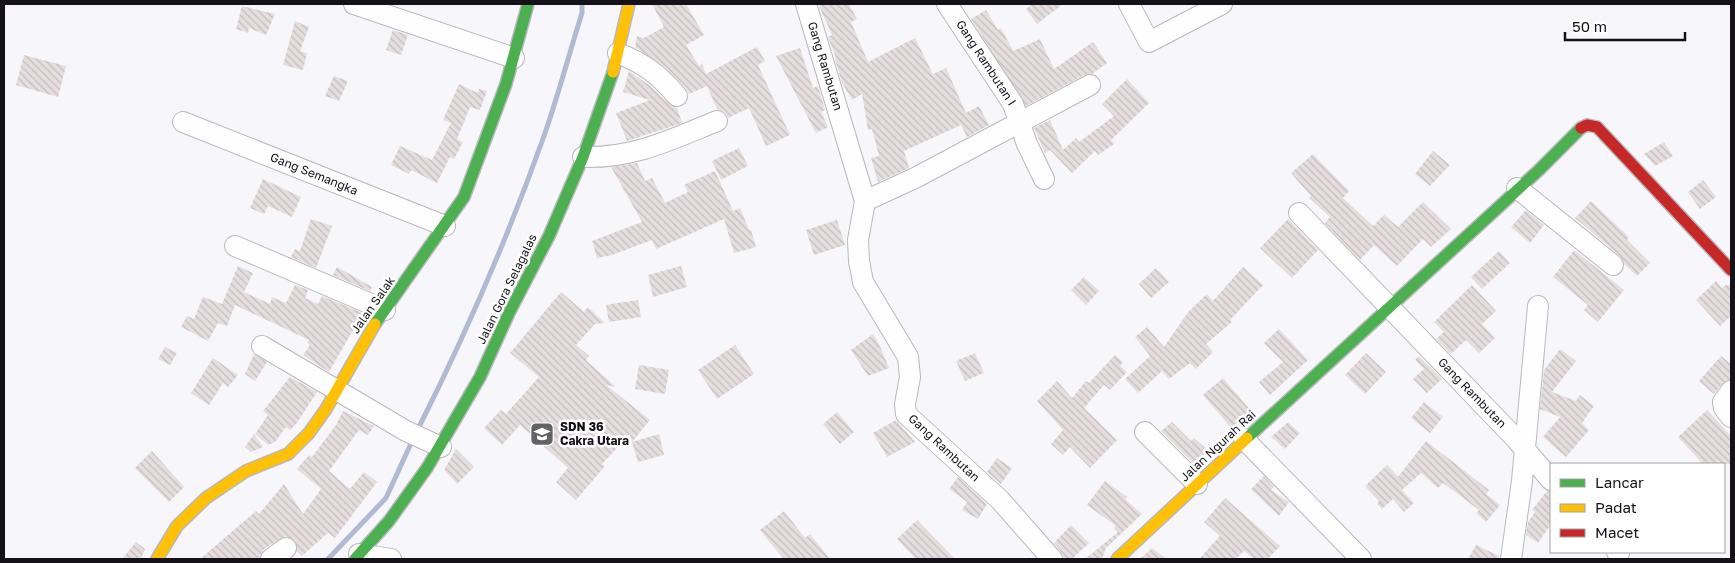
<svg xmlns="http://www.w3.org/2000/svg" width="1735" height="563" font-family="'Golos Text',sans-serif">
<defs>
<pattern id="building-back-hatch" width="6" height="6" patternUnits="userSpaceOnUse" patternTransform="scale(1.25)"><rect width="6" height="6" fill="#e6dede"/><path d="M-1 5l2 2M0 0l6 6M5-1l2 2" fill="none" stroke="#c4bdbe"/></pattern>
</defs>
<rect width="100%" height="100%" fill="#f7f6fb"/>
<g fill="none" stroke-linecap="round" stroke-linejoin="round">
<path stroke="#b0bbd3" stroke-width="5" d="M417 431C465 336 508 237 544 136 558 96 569 54 582 13V4
M328 559 386 498 413 439"/>
</g>
<path fill="url(#building-back-hatch)" d="M652 4H686L704 35 686 45 699 66 702 64 706 74 757 47 765 61 758 65 790 135 766 146 749 108 728 118 725 112 717 109 707 86 689 94 686 88 665 67 635 47 637 36 644 38 664 27Z
M818 4H849L857 19 851 22 868 62 915 38 933 74 946 68 966 113 979 106 989 125 967 137 961 125 904 151 909 168 878 182 871 158 879 156 872 129 868 130 862 94 852 100 842 83 835 59 836 58 828 37 832 35Z
M1032 4H1063L1037 24 1026 9Z
M242 6 275 14 266 35 249 28 248 33 236 29Z
M986 10 998 30 1001 28 1013 51 1040 39 1054 69 1093 42 1107 63 1092 74 1084 75 1026 106 971 19Z
M295 21 309 27 300 51 307 53 303 70 283 65Z
M393 30 408 35 401 55 386 50Z
M800 48 813 88 818 86 825 110 821 112 828 127 816 133 776 56Z
M24 55 66 66 58 97 16 85Z
M629 71 649 85 669 104 677 108 682 123 627 141 616 113 650 100 623 92Z
M334 76 348 81 339 101 325 96Z
M1127 79 1149 103 1111 140 1114 144 1098 155 1095 151 1072 173 1050 150 1045 153 1034 128 1050 120 1063 150 1076 138 1079 142 1114 116 1102 104Z
M459 84 478 93 479 89 487 91 480 110 470 107 457 139 463 142 454 159 450 157 437 183 411 170 409 174 391 165 400 146 432 160 451 123 443 120Z
M1664 142 1673 156 1655 166 1644 154Z
M739 148 748 166 721 180 712 161Z
M1433 151 1450 165 1430 186 1415 174Z
M1313 154 1349 191 1343 198 1373 226 1384 215 1398 227 1423 202 1451 229 1431 247 1423 239 1397 266 1374 245 1360 260 1325 223 1330 217 1309 198 1311 196 1291 173Z
M637 163 645 181 652 178 665 203 688 192 684 185 715 171 733 211 740 208 749 230H751L756 247 734 253 724 219 656 249 652 240 612 255 597 258 592 241 642 222 611 167Z
M263 179 301 197 292 217 268 206 264 214 250 208Z
M1703 180 1716 197 1700 209 1688 192Z
M1591 201 1629 237 1627 240 1650 263 1637 276 1625 265 1620 256 1575 218Z
M1526 210 1544 225 1530 243 1511 227Z
M311 219 332 226 316 268 291 257 295 249 300 251Z
M1288 219 1318 250 1292 278 1260 248Z
M837 220 845 245 814 255 806 230Z
M1574 250 1624 290 1598 322 1584 310 1588 305 1553 277Z
M1499 251 1510 263 1482 289 1471 277Z
M238 266 253 273 244 292 270 304 272 297 286 303 295 285 308 290 305 298 318 304 322 296 363 313 329 372 303 355 310 345 307 343 309 340 235 305 227 326 218 323 208 341 181 327 187 316 194 319 203 297 222 304Z
M681 266 687 287 653 297 648 275Z
M337 267 372 287 370 291 333 275Z
M1243 267 1263 285 1230 320 1232 322 1206 344 1213 352 1196 369 1190 363 1169 379 1162 371 1138 393 1125 379 1150 356 1135 337 1147 327 1164 347 1189 311 1207 294 1213 301Z
M1156 268 1169 282 1151 298 1139 284Z
M1084 277 1099 291 1086 305 1071 290Z
M1716 281 1722 288 1726 285H1731V316L1720 326 1696 300Z
M1472 285 1496 311 1482 324 1495 338 1479 353 1466 340 1451 354 1436 339 1444 332 1434 322Z
M561 292 584 312 588 307 605 323 595 324 576 345 589 356 586 360 616 387 606 385 650 420 632 442 630 434 602 464 605 466 576 500 556 482 568 468 520 425 502 445 484 428 501 410 506 414 539 377 510 353Z
M638 300 641 317 609 322 606 305Z
M1279 329 1308 360 1270 395 1259 382 1283 362 1264 343Z
M873 334 879 344 889 368 868 376 851 350Z
M735 345 754 374 717 399 698 370Z
M165 347 177 353 170 365 158 359Z
M1560 349 1576 361 1552 392 1576 401 1580 395 1594 406 1582 423 1589 430 1566 457 1543 437 1560 417 1540 409 1544 370Z
M975 353 984 373 965 381 956 361Z
M1366 353 1386 372 1365 394 1345 375Z
M254 354 267 362 255 381 245 374Z
M1115 355 1123 362 1120 366 1127 372 1110 390 1104 385 1084 408 1117 440 1090 468 1070 447 1063 455 1051 444 1063 430 1037 401 1057 381 1072 398 1086 381 1089 383Z
M1419 356 1442 379 1427 393 1413 379 1424 369 1415 360Z
M1721 356 1731 364V379L1722 384 1714 394 1699 381Z
M213 358 238 375 228 387 223 383 209 405 191 393Z
M639 365 669 370 665 394 635 389Z
M290 377 317 392 297 423 290 430 286 427 275 442 268 445 255 434 268 415 263 411Z
M1223 378 1252 412 1233 430 1203 395Z
M1424 402 1443 417 1430 433 1411 418Z
M1707 410 1731 436V464H1703L1678 437Z
M343 411 374 426 368 435 359 430 329 471 350 489 364 472 377 482 335 538 328 533 302 556 297 551 295 541 285 536 264 549 259 559H200L256 511 259 514 284 484 303 514 321 489 297 469 309 455 312 457 336 425Z
M837 412 854 432 840 444 823 424Z
M896 420 915 442 887 457 873 433Z
M1172 422 1191 441 1194 438 1209 451 1195 465 1161 431Z
M1288 422 1300 433 1285 449 1271 437Z
M254 434 263 447 251 452 245 447Z
M659 434 664 455 638 462 632 442Z
M1426 441 1489 490 1486 494 1500 505 1486 522 1476 513 1479 510 1443 483 1438 488 1421 473 1402 490 1414 503 1404 512 1393 499 1382 509 1377 504 1379 501 1365 486 1387 465 1398 477Z
M456 449 474 467 457 484 444 470Z
M152 451 184 487 169 502 135 468Z
M997 458 1012 468 1001 484 987 472Z
M1264 476 1274 487 1271 490 1289 502 1279 516 1251 489Z
M958 477 987 504 978 519 962 510 967 502 949 489Z
M1105 481 1127 497 1125 499 1142 514 1106 548 1102 559H1085L1118 532 1114 528 1116 526 1087 505Z
M1547 491 1551 492V524L1538 543 1526 535 1528 522 1535 512 1532 510Z
M1225 498 1280 546 1268 559H1254L1244 551 1236 559H1199L1220 536 1204 522Z
M784 511 805 538 810 534 830 559H784L777 551 760 530Z
M917 520 955 559H916L897 539Z
M1071 525 1089 543 1072 559H1064L1061 552 1054 543Z
M136 542 145 549 141 559H122Z
M1476 545 1499 556V559H1468Z
M1152 548 1166 559H1140Z"/>
<g fill="none" stroke-linecap="round" stroke-linejoin="round">
<g stroke="#b9b8bd" stroke-width="22">
<path id="street" d="M354 4 514 58
M806 4 865 201 858 240 859 261 863 282 908 357 910 377 905 404 906 414 1000 500 1052 559
M947 4 1013 104 1027 144 1044 179
M1129 4 1149 42 1222 4
M618 53C645 64 658 74 677 96
M183 122 445 226
M583 157C635 158 670 140 717 121
M1517 188 1613 265
M865 201 917 177 1090 85
M1299 213 1516 439 1551 480
M235 246 385 310
M262 346 406 431 441 447
M1731 391 1723 402 1724 408 1731 417
M1145 432 1197 484
M1244 439 1361 559
M1617 552 1619 553
M359 554 391 559
M271 559 286 548
M1511 559 1522 481 1538 306"/>
</g>
<g stroke="#b9b8bd" stroke-width="14">
<path id="fast" d="M375 324 464 197 506 84 528 4
M1247 438 1539 170 1581 128
M355 559 389 521 427 468 480 377 509 313 549 236 583 157 613 72"/>
</g>
<g stroke="#b9b8bd" stroke-width="14">
<path id="slow" d="M613 72 629 4
M157 559 177 526 206 498 246 471 288 454 309 433 326 409 375 324
M1117 559 1247 438"/>
</g>
<g stroke="#b9b8bd" stroke-width="14">
<path id="jam" d="M1581 128 1587 125 1597 127 1731 270"/>
</g>
<use href="#street" stroke="#fefefe" stroke-width="20"/>
<use href="#fast" stroke="#4caf50" stroke-width="11"/>
<use href="#slow" stroke="#ffc107" stroke-width="11"/>
<use href="#jam" stroke="#c62828" stroke-width="11"/>
</g>
<defs>
<g id="school-square" transform="scale(1.25)"><rect x="-9" y="-9" width="18" height="18" rx="4" fill="#636267" stroke="#fff"/><path d="M0-5L7-2L0 1L-7-2ZM-4 1L0 2.5L4 1V4Q0 6-4 4Z" fill="#fff"/></g>
</defs>
<g fill-rule="evenodd">
<use href="#school-square" x="542" y="434"/>
</g>
<g text-anchor="middle" stroke-width="5" stroke-linejoin="round" paint-order="stroke">
<g font-size="12" fill="#141218" stroke="#fff">
<text transform="translate(986 63) rotate(57)" y="4">Gang Rambutan I</text>
<text transform="translate(825 66) rotate(73)" y="4">Gang Rambutan</text>
<text transform="translate(314 174) rotate(22)" y="4">Gang Semangka</text>
<text transform="translate(507 289) rotate(-64)" y="4">Jalan Gora Selagalas</text>
<text transform="translate(373 305) rotate(-55)" y="4">Jalan Salak</text>
<text transform="translate(1472 393) rotate(46)" y="4">Gang Rambutan</text>
<text transform="translate(1218 446) rotate(-43)" y="4">Jalan Ngurah Rai</text>
<text transform="translate(944 448) rotate(43)" y="4">Gang Rambutan</text>
</g>
<g font-size="12" font-weight="bold" fill="#141218" stroke="#fff" text-anchor="start">
<text x="560" y="431">SDN 36<tspan x="560" dy="14">Cakra Utara</tspan></text>
</g>
</g>
<rect width="1735" height="563" fill="none" stroke="#141218" stroke-width="10"/>
<rect x="1550" y="463" width="175" height="90" fill="#ffffff" stroke="#a1a0a3"/>
<rect x="1560" y="479" width="25" height="8" fill="#4caf50" stroke="#a1a0a3"/>
<text x="1595" y="488" font-size="15" fill="#141218">Lancar</text>
<rect x="1560" y="504" width="25" height="8" fill="#ffc107" stroke="#a1a0a3"/>
<text x="1595" y="513" font-size="15" fill="#141218">Padat</text>
<rect x="1560" y="529" width="25" height="8" fill="#c62828" stroke="#a1a0a3"/>
<text x="1595" y="538" font-size="15" fill="#141218">Macet</text>
<path d="M1565 32v8h120v-8" fill="none" stroke="#141218" stroke-width="2.5"/>
<text x="1572" y="32" font-size="15" fill="#141218" stroke="#ffffff" stroke-width="4" paint-order="stroke">50 m</text>
</svg>
